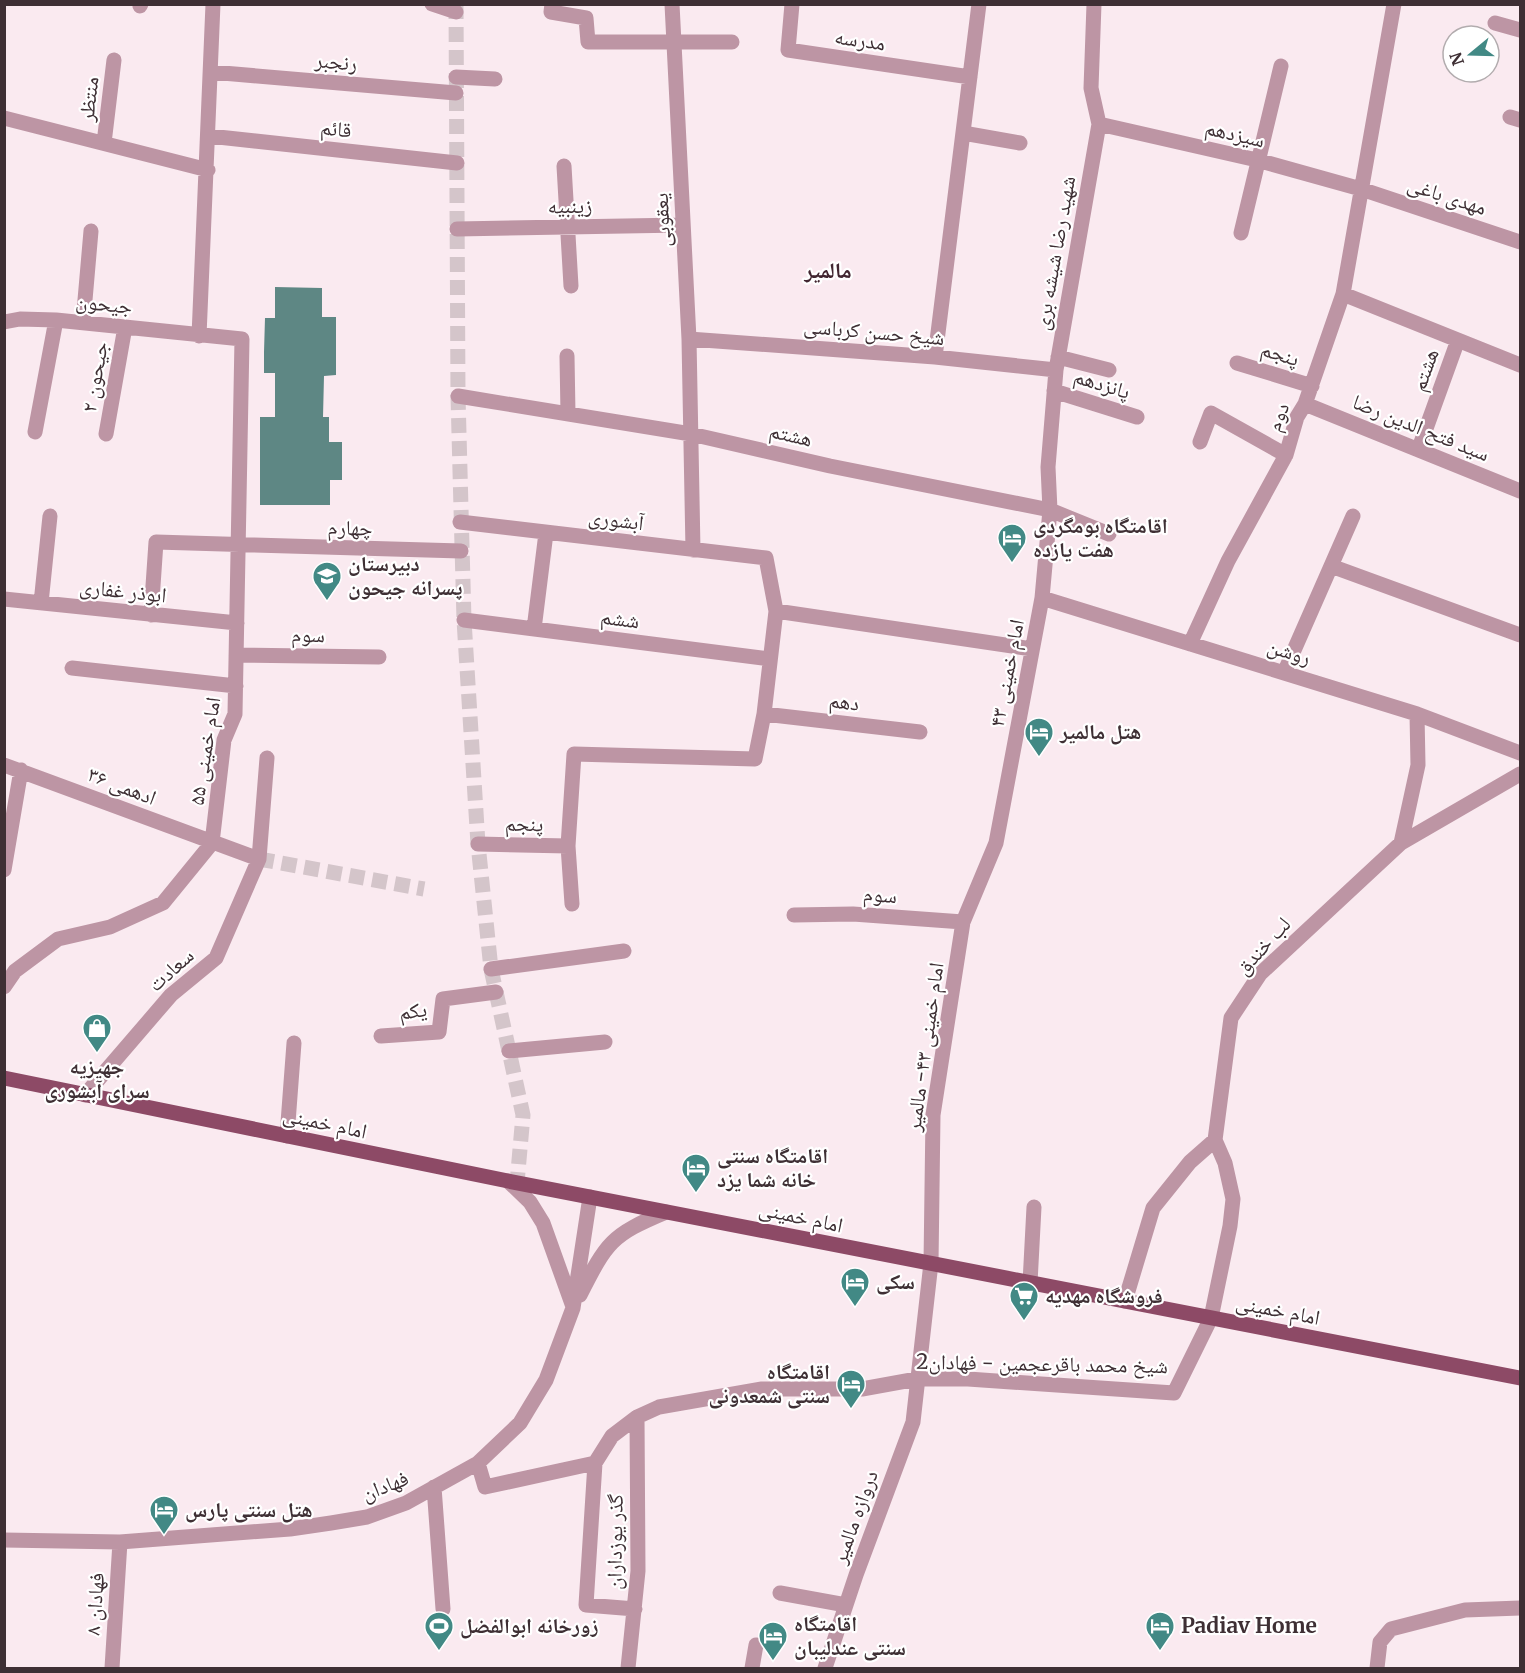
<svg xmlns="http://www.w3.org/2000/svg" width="1525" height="1673" font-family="Merriweather,'Noto Naskh Arabic',serif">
<rect width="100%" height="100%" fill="#faeaf0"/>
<path fill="#5e8784" d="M275 287 322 288V317H336V375L324 376 323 417H329V442H342V480H330V505H260V417H275V373H264V352L265 318H275Z"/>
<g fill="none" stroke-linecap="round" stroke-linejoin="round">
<path stroke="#d4c5ca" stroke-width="15" stroke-dasharray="15 8" stroke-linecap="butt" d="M456 4 458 396 464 620 478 844 491 969 523 1115 517 1183
M259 859 424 889"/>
<path stroke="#bd95a4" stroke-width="15" d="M432 4 456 12
M552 4 551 12 586 18 588 42H732
M672 4 689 339 693 550
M792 4 788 50 970 77
M140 6 141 4
M1495 23 1520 30
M211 72 456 93
M456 77 495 79
M1510 117 1520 120
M4 118 208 170
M1099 124 1257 160 1361 189 1520 242
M963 133 1020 143
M209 136 457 163
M104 143 114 60
M564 166 571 286
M457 229 683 225
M1241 233 1281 66
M1343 294 1520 365
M4 322 20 319 56 320 242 339 235 714 224 740 212 843 163 903 110 927 58 939 15 971 4 987
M83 323 91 231
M199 336 213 4
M689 339 935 357 1056 370
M567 356 568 414
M935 357 979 4
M1058 357 1109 370
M1237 363 1312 386
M1054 391 1137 417
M458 396 691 434 830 466 1050 510 1109 534
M1305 404 1520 491
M35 432 56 320
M106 434 125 327
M1200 442 1211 413 1286 455
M1419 448 1458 340
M460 522 766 558 776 611 764 714 755 759 574 754 568 846 572 904
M1331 566 1520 635
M1042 598 1417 714 1520 753
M4 599 237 623
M41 603 50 516
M776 611 1032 649
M151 615 156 542 461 551
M464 620 770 659
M534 629 546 533
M1190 644 1228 561 1286 455 1297 417 1305 404 1343 294 1394 4
M236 655 379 657
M72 668 236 686
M1284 673 1353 516
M764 714 920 732
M4 765 259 859
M1401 843 1418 765 1417 714
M478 844 568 846
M4 870 21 770
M794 915 853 914 963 922
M491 969 624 951
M381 1036 439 1032 443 999 496 992
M509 1051 605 1042
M85 1095 171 995 216 958 259 859 267 758
M287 1136 294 1043
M508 1181 530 1202 543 1223 572 1304
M1030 1283 1034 1207
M580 1295C607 1242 611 1235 666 1212
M1125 1301 1153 1208 1190 1162 1215 1140
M478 1463 485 1487 595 1463 612 1436 637 1417 659 1407 762 1389H862L917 1379H968L1174 1393 1211 1318 1230 1226 1233 1199 1225 1163 1215 1140 1231 1018 1260 974 1401 843 1520 774
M595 1463 586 1605 635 1609
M434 1487 443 1609
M4 1540 120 1542 290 1529 331 1523 367 1517 406 1503 478 1463 520 1423 546 1380 573 1308 590 1197
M780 1593 846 1605
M112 1668 120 1542
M628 1668 638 1571 637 1417
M752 1668 756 1645
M825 1668 856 1575 913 1422 931 1263 933 1115 963 922 996 843 1042 598 1050 510 1048 467 1056 370 1099 124 1091 88 1094 4
M1377 1668 1380 1642 1391 1629 1465 1610 1520 1608"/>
<path stroke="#8d4a66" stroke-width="15" d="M4 1078 508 1181 1520 1378"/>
</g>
<defs>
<g id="hotel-pin" transform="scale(1.5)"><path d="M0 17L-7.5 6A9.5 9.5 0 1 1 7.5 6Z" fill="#428985" stroke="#fff"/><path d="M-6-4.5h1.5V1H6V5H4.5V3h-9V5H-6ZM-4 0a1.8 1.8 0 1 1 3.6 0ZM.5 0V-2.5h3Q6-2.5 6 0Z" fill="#fff"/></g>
<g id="school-pin" transform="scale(1.5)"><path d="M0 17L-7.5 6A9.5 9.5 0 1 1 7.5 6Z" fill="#428985" stroke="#fff"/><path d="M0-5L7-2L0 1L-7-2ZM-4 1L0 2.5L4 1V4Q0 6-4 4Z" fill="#fff"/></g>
<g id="shop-pin" transform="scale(1.5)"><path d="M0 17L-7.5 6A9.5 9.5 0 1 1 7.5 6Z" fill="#428985" stroke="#fff"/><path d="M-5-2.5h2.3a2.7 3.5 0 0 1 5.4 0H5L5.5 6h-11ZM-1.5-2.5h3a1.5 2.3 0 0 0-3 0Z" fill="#fff"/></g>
<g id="supermarket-pin" transform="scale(1.5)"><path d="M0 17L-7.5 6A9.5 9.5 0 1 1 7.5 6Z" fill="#428985" stroke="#fff"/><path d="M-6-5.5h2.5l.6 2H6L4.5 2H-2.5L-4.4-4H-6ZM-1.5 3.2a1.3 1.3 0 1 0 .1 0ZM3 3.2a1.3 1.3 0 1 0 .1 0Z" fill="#fff"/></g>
<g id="stadium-pin" transform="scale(1.5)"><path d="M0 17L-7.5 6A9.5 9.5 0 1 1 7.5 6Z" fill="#428985" stroke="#fff"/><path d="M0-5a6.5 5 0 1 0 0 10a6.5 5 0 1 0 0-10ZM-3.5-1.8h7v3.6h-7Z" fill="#fff"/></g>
</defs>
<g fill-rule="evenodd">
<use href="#hotel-pin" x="1012" y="538"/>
<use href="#school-pin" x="327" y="576"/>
<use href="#hotel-pin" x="1039" y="732"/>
<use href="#shop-pin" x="97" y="1028"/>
<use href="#hotel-pin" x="696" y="1168"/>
<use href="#hotel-pin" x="855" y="1282"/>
<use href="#supermarket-pin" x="1024" y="1296"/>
<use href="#hotel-pin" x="851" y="1384"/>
<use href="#hotel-pin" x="164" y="1510"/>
<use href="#stadium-pin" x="439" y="1626"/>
<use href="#hotel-pin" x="1160" y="1626"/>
<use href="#hotel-pin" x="773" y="1636"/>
</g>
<g text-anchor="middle" stroke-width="4.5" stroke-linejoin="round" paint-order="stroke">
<g font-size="21" fill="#3e2f34" stroke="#fff">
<text transform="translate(860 40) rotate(8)" y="7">مدرسه</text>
<text transform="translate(336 62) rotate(5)" y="7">رنجبر</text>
<text transform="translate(89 99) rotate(-83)" y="7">منتظر</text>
<text transform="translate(336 129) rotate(6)" y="7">قائم</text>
<text transform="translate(1235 134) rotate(13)" y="7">سیزدهم</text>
<text transform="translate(1447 196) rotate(18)" y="7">مهدی باغی</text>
<text transform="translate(570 206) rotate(-1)" y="7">زینبیه</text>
<text transform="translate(662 220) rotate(-93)" y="7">یعقوبی</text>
<text transform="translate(1055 253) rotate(-80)" y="7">شهید رضا شیشه بری</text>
<text transform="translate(104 304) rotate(6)" y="7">جیحون</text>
<text transform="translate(874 332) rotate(5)" y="7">شیخ حسن کرباسی</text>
<text transform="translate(1280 354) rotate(17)" y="7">پنجم</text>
<text transform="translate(1425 370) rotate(-70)" y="7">هشتم</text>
<text transform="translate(95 377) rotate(-80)" y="7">جیحون ۲</text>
<text transform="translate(1102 384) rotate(17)" y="7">پانزدهم</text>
<text transform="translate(1278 417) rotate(-69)" y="7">دوم</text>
<text transform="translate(1421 428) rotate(22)" y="7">سید فتح الدین رضا</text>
<text transform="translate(791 435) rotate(13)" y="7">هشتم</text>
<text transform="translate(616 520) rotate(7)" y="7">آبشوری</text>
<text transform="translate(350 528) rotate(1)" y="7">چهارم</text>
<text transform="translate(123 591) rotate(6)" y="7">ابوذر غفاری</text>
<text transform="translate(620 619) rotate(7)" y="7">ششم</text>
<text transform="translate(308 635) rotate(1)" y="7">سوم</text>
<text transform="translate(1289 652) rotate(17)" y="7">روشن</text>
<text transform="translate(1007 673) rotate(-79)" y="7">امام خمینی ۴۳</text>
<text transform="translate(844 702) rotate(6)" y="7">دهم</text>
<text transform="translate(205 751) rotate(-81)" y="7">امام خمینی ۵۵</text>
<text transform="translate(122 786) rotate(21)" y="7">ادهمی ۳۶</text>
<text transform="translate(524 824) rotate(1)" y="7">پنجم</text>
<text transform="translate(880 895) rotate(4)" y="7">سوم</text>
<text transform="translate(1263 946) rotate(-47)" y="7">لب خندق</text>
<text transform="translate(171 970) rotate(-42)" y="7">سعادت</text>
<text transform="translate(413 1011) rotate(-7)" y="7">یکم</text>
<text transform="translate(925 1047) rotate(-82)" y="7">امام خمینی ۴۳- مالمیر</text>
<text transform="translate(325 1123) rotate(12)" y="7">امام خمینی</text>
<text transform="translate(801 1217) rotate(12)" y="7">امام خمینی</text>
<text transform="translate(1278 1310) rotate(11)" y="7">امام خمینی</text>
<text transform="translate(1042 1364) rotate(1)" y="7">شیخ محمد باقرعجمین - فهادان2</text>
<text transform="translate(385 1486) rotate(-21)" y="7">فهادان</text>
<text transform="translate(855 1517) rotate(-70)" y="7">دروازه مالمیر</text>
<text transform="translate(615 1542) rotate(-89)" y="7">گذر يوزداران</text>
<text transform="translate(95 1604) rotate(-86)" y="7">فهادان ۸</text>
</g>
<g font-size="21" font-weight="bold" fill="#3e2f34" stroke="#fff" text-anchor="start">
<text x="1033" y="533">اقامتگاه بومگردی<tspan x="1033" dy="24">هفت یازده</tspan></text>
<text x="348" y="571">دبیرستان<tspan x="348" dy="24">پسرانه جیحون</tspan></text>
<text x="1060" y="739">هتل مالمير</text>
<text x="97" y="1074" text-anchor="middle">جهیزیه<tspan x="97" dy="24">سرای آبشوری</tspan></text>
<text x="717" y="1163">اقامتگاه سنتی<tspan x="717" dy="24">خانه شما یزد</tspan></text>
<text x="876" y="1289">سکی</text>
<text x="1045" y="1303">فروشگاه مهدیه</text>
<text x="830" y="1379" text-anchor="end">اقامتگاه<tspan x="830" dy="24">سنتی شمعدونی</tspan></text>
<text x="185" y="1517">هتل سنتی پارس</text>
<text x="794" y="1631">اقامتگاه<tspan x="794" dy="24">سنتی عندلیبان</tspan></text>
<text x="460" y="1633">زورخانه ابوالفضل</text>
<text x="1181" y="1633">Padiav Home</text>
</g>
<g font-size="22" font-weight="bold" fill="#412530" stroke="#fff">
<text x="828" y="278">مالمیر</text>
</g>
</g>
<rect width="1525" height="1673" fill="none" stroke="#3e2f34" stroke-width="12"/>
<g transform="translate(1471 54) rotate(251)"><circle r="28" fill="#ffffff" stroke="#b2acae" stroke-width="1.5"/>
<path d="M0-4.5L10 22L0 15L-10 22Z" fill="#428985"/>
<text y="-9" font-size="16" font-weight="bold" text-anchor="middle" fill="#3e2f34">N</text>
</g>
</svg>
